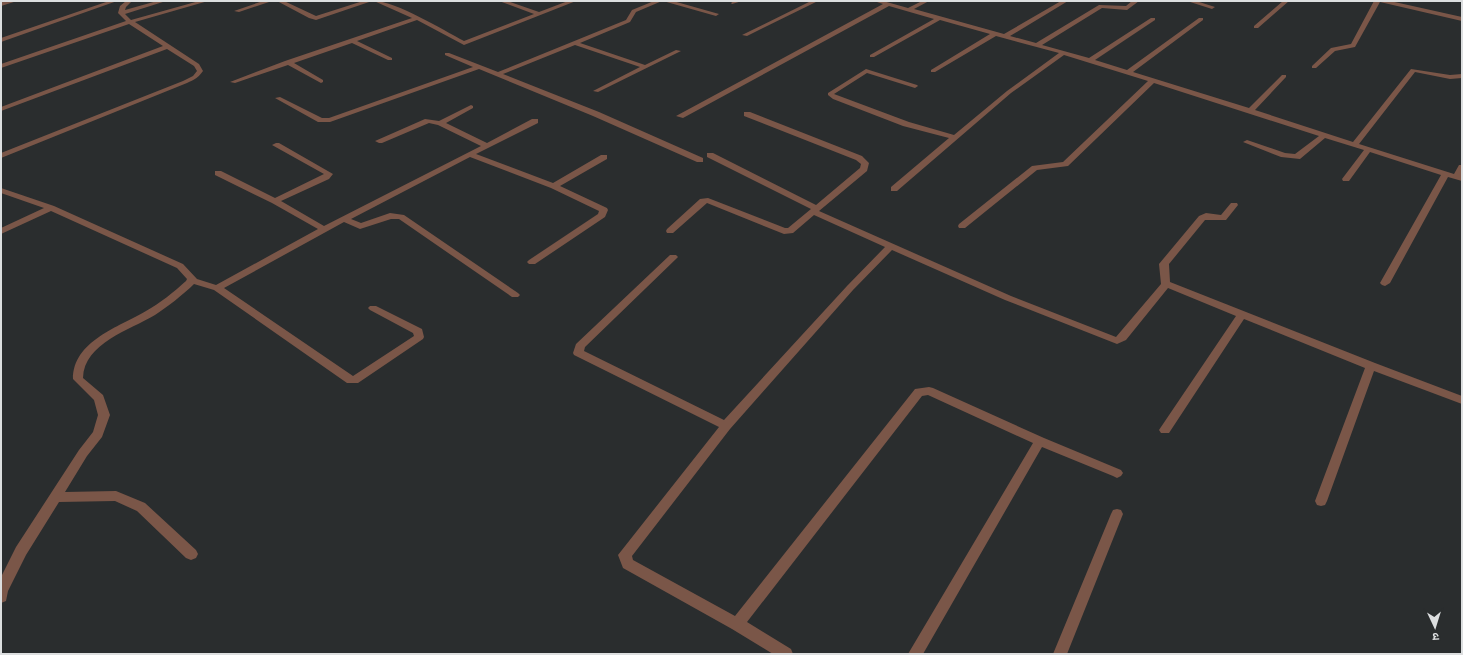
<svg xmlns="http://www.w3.org/2000/svg" width="1463" height="655" font-family="Raleway,'Noto Sans Devanagari',sans-serif">
<rect width="100%" height="100%" fill="#2a2d2e"/>
<g fill="none" stroke-linecap="round" stroke-linejoin="round">
<path fill="#7a5648" fill-rule="evenodd" d="M7 1H17L1 6V2Z
M109 1H117L1 42V38Z
M126 1H132L126 7 125 10 157 1H166L125 14 131 20 199 1H208L135 22 199 64 203 71C199 77 194 80 187 83L1 158V153L183 81 193 76 197 71 194 66 167 49 1 111V107L163 46 129 24 1 68V64L126 21 118 13 120 6Z
M263 1H272L239 12 234 11Z
M277 1H284L316 16 363 1H372L316 20 309 18Z
M374 1C396 1 443 30 464 41L534 14 499 1H507L539 12 568 1H576L464 45 417 20 357 41 392 58V60H388L352 43 294 63 323 80V82L321 83 288 65 235 83 230 82 285 61 412 18Z
M654 1H662L636 12 630 22 580 43 645 65 676 50 681 51 598 92 593 91 640 67 575 45 503 74 599 112 703 158V162H697L593 116 479 69 330 122H318L275 98 280 97 322 118H329L473 67 445 55V53H449L498 72 626 20 632 10Z
M663 1H673L719 14 716 16Z
M734 1H742L732 4 731 3Z
M811 1H818L747 36 742 35Z
M874 1H883L908 8 922 1H929L914 9 1004 34 1061 1H1068L1010 36 1036 43 1099 5 1126 6 1132 1H1139L1127 10 1102 8 1042 45 1089 58 1151 18H1155V20L1095 60 1127 70 1199 18H1203V20L1133 72 1249 108 1282 75H1286V77L1255 110 1353 142 1411 69 1450 75 1462 74V78L1450 79 1415 72 1359 144 1454 174 1459 165H1462L1461 176 1462 181 1448 177 1390 283 1385 286 1382 285 1380 283 1441 175 1370 152 1349 181H1343L1342 179 1364 150 1325 138 1300 159 1281 157 1243 142 1247 140 1285 153 1295 154 1319 136 1154 83 1068 166 1037 170 965 228H959L958 226 959 224 1032 166 1063 162 1148 81 1064 55 1011 93 897 191H891V187L949 138 903 126 833 99 828 95V93L866 69 917 85 918 86 915 88 867 73 834 94 909 122 954 135 1007 91 1059 53 996 36 935 72H931V70L990 34 940 20 874 57H870V55L934 19 889 6 683 118 676 116 883 4Z
M1187 1H1196L1215 7 1212 9Z
M1283 1H1289L1258 28H1254V26Z
M1374 1H1390L1462 17V21L1380 2 1355 47 1335 51 1316 68H1312V66L1331 48 1351 44Z
M471 105 473 106V108L446 123 487 143 532 119H538V123L476 154 553 183 601 155H607V159L560 186 607 208 608 210 605 217 535 264H529L527 262 529 260 598 214 599 211 551 188 470 157 351 219 361 223 390 213 404 215 518 293 520 295 518 297H512L399 219H391L360 229 344 222 224 288 353 376 414 336 413 333 370 310 368 308 370 306H376L422 329 424 337 423 339 358 383H347L214 290 194 284C184 294 166 308 155 315 130 330 84 343 83 378L103 395 110 415 102 437 87 456 65 492 116 491 145 503 196 550 198 554 196 558 191 560 186 558 137 511 115 501 59 502 26 555 8 591 6 601 1 603V577L16 547 79 450 93 432 98 415 94 400 73 379C73 341 119 327 146 311 159 304 175 291 186 281L187 279 177 268 51 211 1 234V228L44 208 1 193V188L54 206 183 264 197 279 216 285 318 229 272 203 215 175V171H221L275 198 324 174 272 145 276 143H279L333 174 329 179 281 201 324 226 481 146 438 125 429 123 382 143H379L375 141 425 119 439 121Z
M744 112H750L862 156 869 163 867 171 819 211 1011 296 1116 337 1161 284 1159 264 1199 216 1206 213 1221 215 1231 203H1237L1238 205 1226 220H1205L1169 264 1170 282 1375 363 1462 396V404L1374 371 1327 501 1325 505 1321 506 1317 505 1315 501 1365 368 1244 319 1169 433H1161L1159 430 1161 427 1236 316 1168 288 1126 340 1117 344 1005 300 892 250 853 290 730 429 632 556 633 560 735 616 915 389 929 387 933 388 1044 438 1121 470 1123 473 1121 476 1117 478 1113 476 1042 447 923 654H908L1033 443 928 395 922 396 747 622 791 649 793 654H773L732 629 623 568 618 555 719 427 574 355 573 353 576 344 670 255H676L678 257 676 259 585 347 584 351 724 420 847 286 885 247 814 215 793 233 784 234 707 203 673 233H667L666 231 667 229 700 199 708 198 785 228H788L811 209 707 157V153H713L816 205 860 168 861 164 856 160 744 116Z
M1117 509 1121 510 1123 514 1067 654H1053L1111 514 1113 510Z"/>
</g>
<rect width="1463" height="655" fill="none" stroke="#dcdedf" stroke-width="4"/>
<g transform="translate(1435 627) rotate(176)" stroke="#2a2d2e" stroke-width="3" paint-order="stroke">
<path d="M0-3L7 15L0 10L-7 15Z" fill="#dcdedf"/>
<text y="-6" font-size="11" font-weight="bold" text-anchor="middle" fill="#dcdedf">उ</text>
</g>
</svg>
